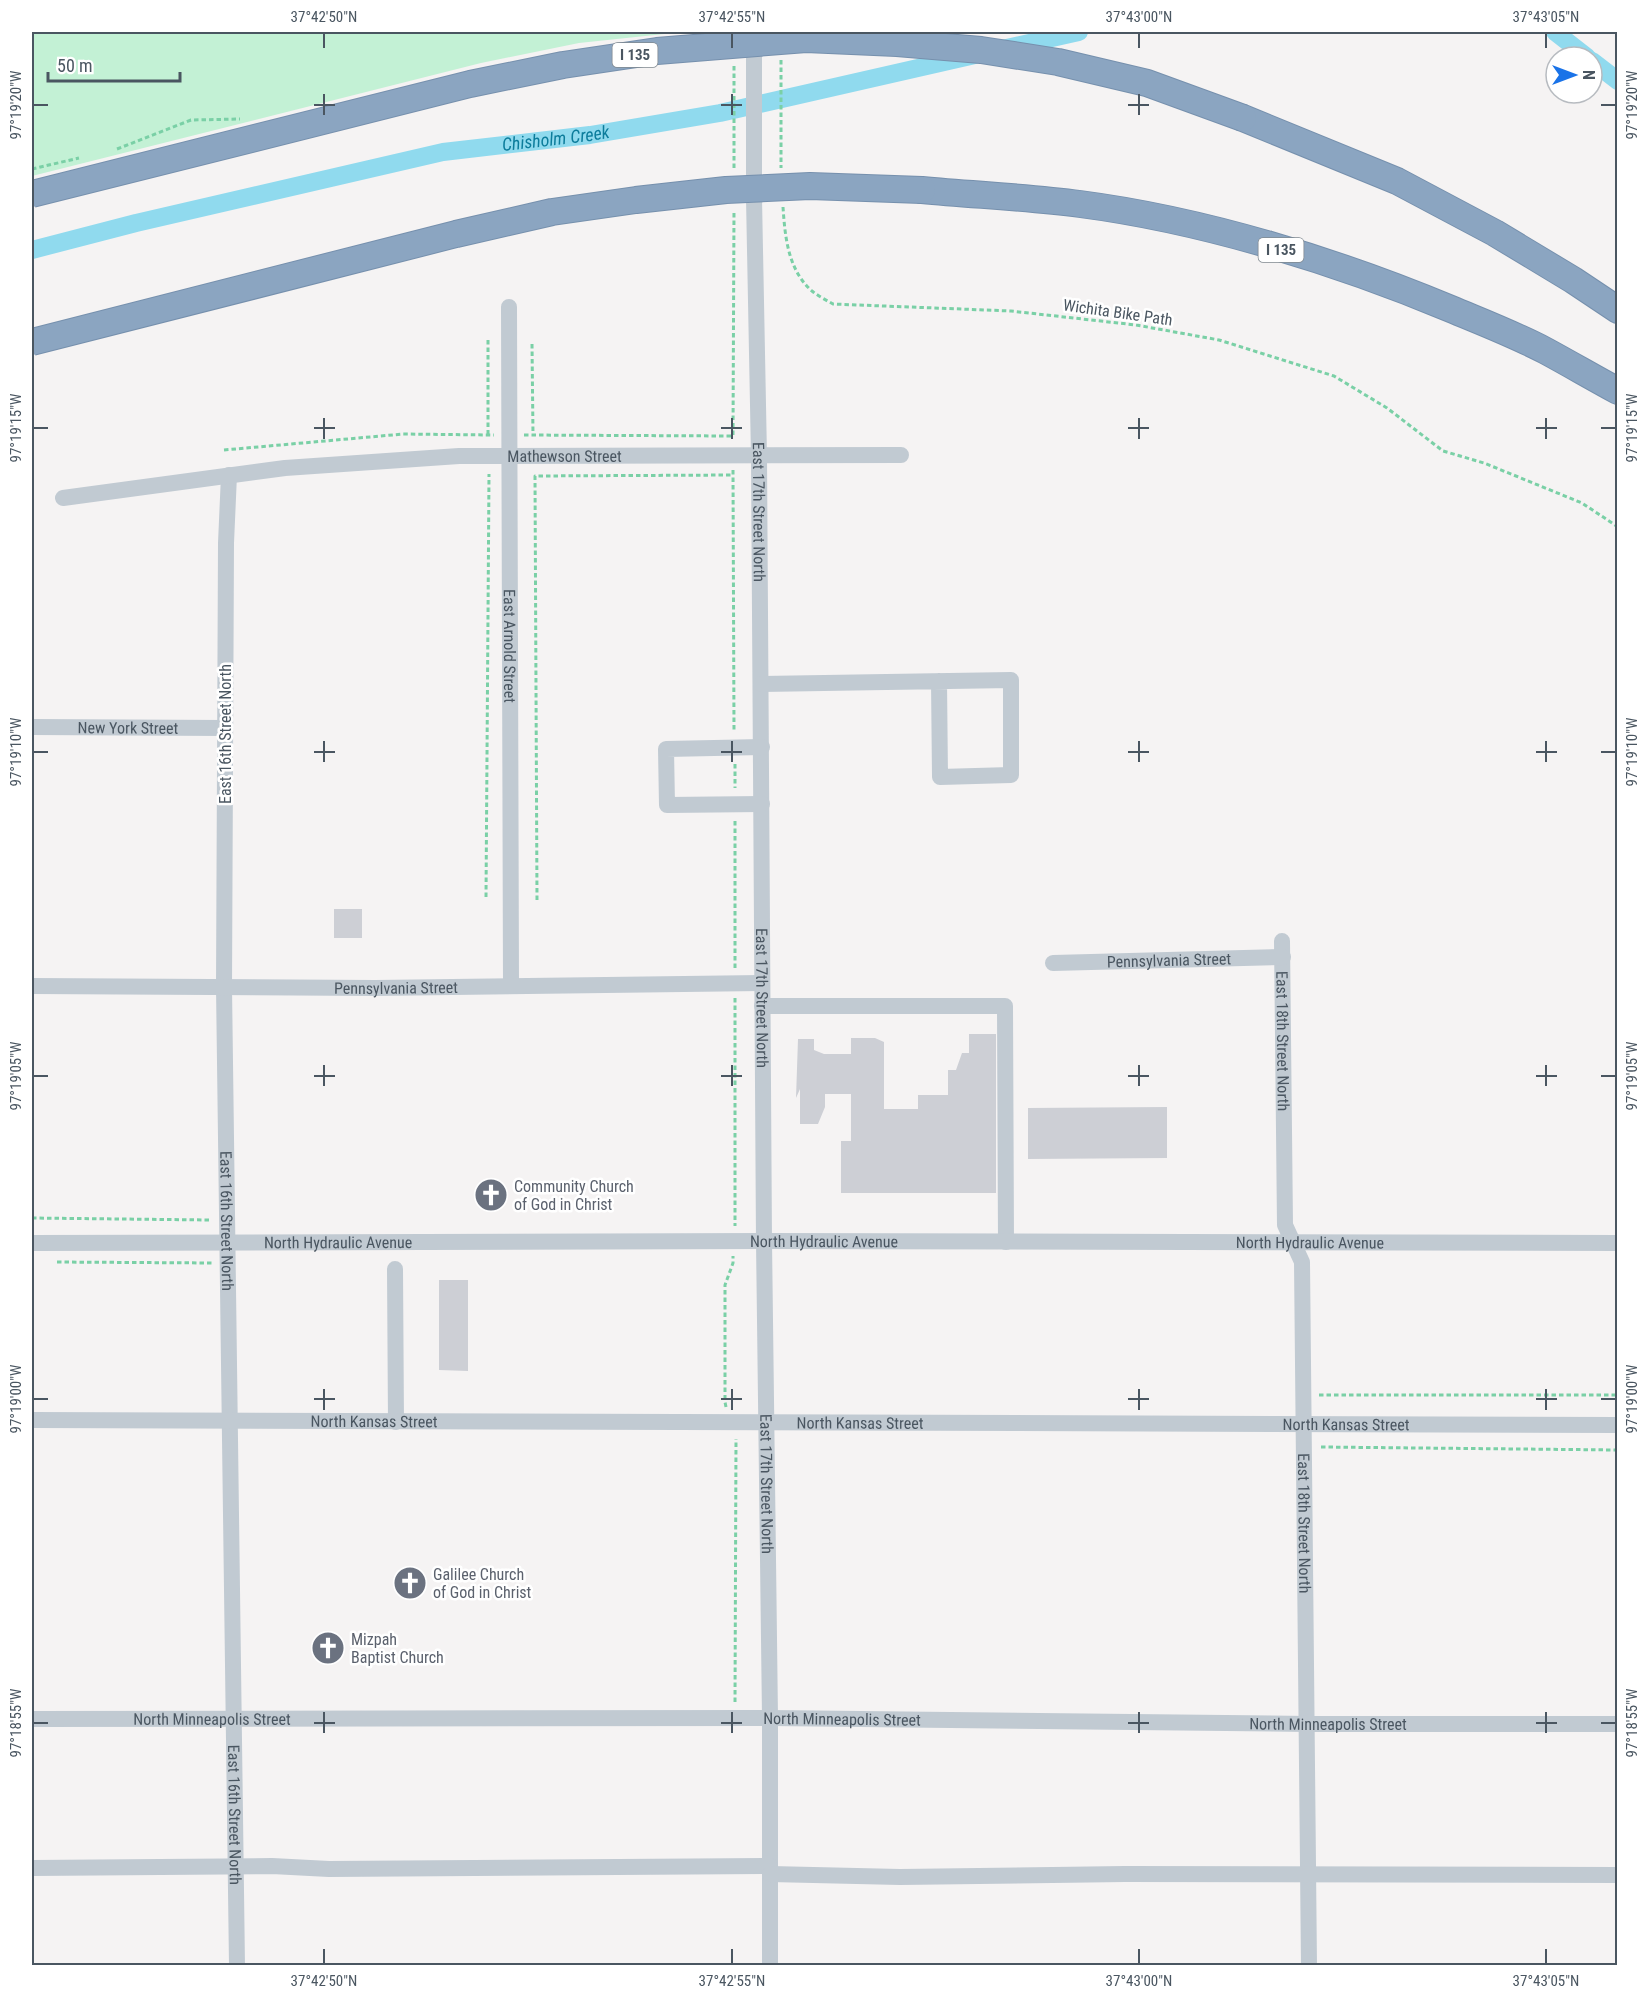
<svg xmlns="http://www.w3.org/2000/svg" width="1649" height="1997" font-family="'Roboto Condensed',sans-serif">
<rect width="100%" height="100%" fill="#f5f3f3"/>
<path fill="#c3f1d5" d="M32 32H683L579 43 481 63 32 176Z"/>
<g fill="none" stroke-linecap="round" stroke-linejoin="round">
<g stroke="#90daee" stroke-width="18">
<path d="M1555 32 1587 57"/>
<path d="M1002 49 1079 32"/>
<path d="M1592 61 1618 81"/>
<path id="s1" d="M32 250 136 223 443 152 590 135 720 113 975 55"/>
</g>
</g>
<path fill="#cdcfd5" d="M334 909H362V938H334Z
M969 1034H996V1193H841V1141H851V1094H825V1107L818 1124H800V1089L796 1098 798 1039H814V1050L824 1054H851V1038H875L884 1042V1109H918V1095H948V1070H956L962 1053H969Z
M1167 1107V1158L1028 1159V1108Z
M439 1280H468V1371L439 1370Z"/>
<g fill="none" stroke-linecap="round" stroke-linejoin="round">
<g stroke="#7690ad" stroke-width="28">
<path id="highway" d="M1243 118 1397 181 1495 233 1573 280 1618 310
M922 190C974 195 1028 197 1080 204 1203 220 1336 261 1451 309 1482 322 1516 335 1546 351 1570 364 1594 378 1618 391"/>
</g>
<path stroke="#7ad0a6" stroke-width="3" stroke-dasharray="4.5 3" stroke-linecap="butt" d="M781 60V168
M734 66V168
M117 149 191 120 240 119
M32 169 79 158
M783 207C785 237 788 270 812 291 818 296 826 300 833 304L1011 311 1136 325 1219 340 1334 376 1387 408 1443 451 1484 463 1582 503 1618 527
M488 340V434
M532 344 533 435
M524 435 733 436 734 210
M224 450 403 434 494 435
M733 470 734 731
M735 764V788
M735 821V968
M486 897 489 474
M537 900 535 476 733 475
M735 998V1226
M32 1218 211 1220
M57 1262 213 1263
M1319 1395H1618
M726 1407 725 1402V1285L733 1263V1256
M1321 1447 1618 1450
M735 1702 736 1439"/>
<g stroke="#c1cad2" stroke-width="16">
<path id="s2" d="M754 35V198L759 456 764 1241 770 1718V1966"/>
<path id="s3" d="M509 307 511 986"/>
<path id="s4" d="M229 475 226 543 224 987 237 1966"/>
<path id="s5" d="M63 498 285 468 459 456 901 455"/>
<path d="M761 684 1011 680V775L940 777 939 681"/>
<path id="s6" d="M32 727 225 728"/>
<path d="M762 747 666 749 667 805 762 804"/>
<path id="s7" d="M1282 941 1285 1225 1302 1262 1309 1966"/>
<path id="s8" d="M1053 963 1283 957"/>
<path id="s9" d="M32 986 375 988 762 983"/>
<path d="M762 1006H1005L1006 1242"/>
<path id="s10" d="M32 1243 764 1241 1618 1243"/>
<path d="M395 1269 396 1422"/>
<path id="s11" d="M32 1420 1618 1425"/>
<path id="s12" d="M32 1719 770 1718 1308 1724H1618"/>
<path d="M32 1868 272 1866 329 1869 770 1866"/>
<path d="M770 1874 900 1877 1125 1874 1618 1875"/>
</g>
<use href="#highway" stroke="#8ba5c1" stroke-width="26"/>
<g stroke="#7690ad" stroke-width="28" stroke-linecap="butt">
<path id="highway-bridge" d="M32 194 470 84 563 65 657 51 806 39 897 43 981 50 1058 62 1147 83 1243 118
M32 342 456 234 552 212 636 200 726 190 810 186 922 190"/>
</g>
<use href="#highway-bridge" stroke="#8ba5c1" stroke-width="26"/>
</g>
<path fill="none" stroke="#4a5661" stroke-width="2" d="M324 33V48M732 33V48M1139 33V48M1546 33V48M324 94V115M732 94V115M1139 94V115M33 105H48M314 105H335M721 105H742M1128 105H1149M1601 105H1616M324 418V439M732 418V439M1139 418V439M1546 418V439M33 428H48M314 428H335M721 428H742M1128 428H1149M1536 428H1557M1601 428H1616M324 741V762M732 741V762M1139 741V762M1546 741V762M33 752H48M314 752H335M721 752H742M1128 752H1149M1536 752H1557M1601 752H1616M324 1065V1086M732 1065V1086M1139 1065V1086M1546 1065V1086M33 1076H48M314 1076H335M721 1076H742M1128 1076H1149M1536 1076H1557M1601 1076H1616M324 1389V1410M732 1389V1410M1139 1389V1410M1546 1389V1410M33 1399H48M314 1399H335M721 1399H742M1128 1399H1149M1536 1399H1557M1601 1399H1616M324 1712V1733M732 1712V1733M1139 1712V1733M1546 1712V1733M33 1723H48M314 1723H335M721 1723H742M1128 1723H1149M1536 1723H1557M1601 1723H1616M324 1949V1964M732 1949V1964M1139 1949V1964M1546 1949V1964"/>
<defs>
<g id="church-disc" transform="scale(1.725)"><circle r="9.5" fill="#6b7280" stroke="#fff"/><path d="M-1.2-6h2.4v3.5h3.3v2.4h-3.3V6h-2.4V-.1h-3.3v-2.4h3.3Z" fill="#fff"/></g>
</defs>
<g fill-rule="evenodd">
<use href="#church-disc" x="491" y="1195"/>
<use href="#church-disc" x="410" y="1583"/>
<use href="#church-disc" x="328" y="1648"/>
</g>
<g text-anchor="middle" stroke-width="5" stroke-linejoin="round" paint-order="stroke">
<g fill="#fff" stroke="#808990" stroke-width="1.5">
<rect x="612.5" y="43" width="45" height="24" rx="4.5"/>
<rect x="1258.5" y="238" width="45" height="24" rx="4.5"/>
</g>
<g font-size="15" font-weight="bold" fill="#4a5661">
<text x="635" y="60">I 135</text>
<text x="1281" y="255">I 135</text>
</g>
<g font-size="16" fill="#4a5661" stroke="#fff">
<text transform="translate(1118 312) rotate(8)" y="6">Wichita Bike Path</text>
<text dy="6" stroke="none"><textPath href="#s5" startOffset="504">Mathewson Street</textPath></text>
<text dy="6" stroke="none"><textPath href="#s2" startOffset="477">East 17th Street North</textPath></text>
<text dy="6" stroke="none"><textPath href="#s3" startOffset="339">East Arnold Street</textPath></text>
<text dy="6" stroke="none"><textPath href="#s6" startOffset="96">New York Street</textPath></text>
<text transform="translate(225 734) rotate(-90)" y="6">East 16th Street North</text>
<text dy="6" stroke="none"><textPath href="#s8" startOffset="116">Pennsylvania Street</textPath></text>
<text dy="6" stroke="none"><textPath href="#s9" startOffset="364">Pennsylvania Street</textPath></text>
<text dy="6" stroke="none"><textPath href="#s2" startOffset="963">East 17th Street North</textPath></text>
<text dy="6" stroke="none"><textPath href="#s7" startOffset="100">East 18th Street North</textPath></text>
<text dy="6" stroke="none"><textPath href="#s4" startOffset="746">East 16th Street North</textPath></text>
<text dy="6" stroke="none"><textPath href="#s10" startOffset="792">North Hydraulic Avenue</textPath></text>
<text dy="6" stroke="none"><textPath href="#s10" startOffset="306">North Hydraulic Avenue</textPath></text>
<text dy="6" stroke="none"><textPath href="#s10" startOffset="1278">North Hydraulic Avenue</textPath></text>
<text dy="6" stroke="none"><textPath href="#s11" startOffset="342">North Kansas Street</textPath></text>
<text dy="6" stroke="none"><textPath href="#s11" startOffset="828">North Kansas Street</textPath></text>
<text dy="6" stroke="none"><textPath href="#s11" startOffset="1314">North Kansas Street</textPath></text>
<text dy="6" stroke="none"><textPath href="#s2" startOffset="1449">East 17th Street North</textPath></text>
<text dy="6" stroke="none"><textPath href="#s7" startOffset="586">East 18th Street North</textPath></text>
<text dy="6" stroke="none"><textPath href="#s12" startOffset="810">North Minneapolis Street</textPath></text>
<text dy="6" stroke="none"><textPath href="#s12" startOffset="180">North Minneapolis Street</textPath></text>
<text dy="6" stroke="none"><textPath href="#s12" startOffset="1296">North Minneapolis Street</textPath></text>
<text dy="6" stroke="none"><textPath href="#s4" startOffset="1340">East 16th Street North</textPath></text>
</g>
<g font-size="16" fill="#5b616d" stroke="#fff" text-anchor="start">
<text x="514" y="1192">Community Church<tspan x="514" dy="18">of God in Christ</tspan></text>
<text x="433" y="1580">Galilee Church<tspan x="433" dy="18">of God in Christ</tspan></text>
<text x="351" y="1645">Mizpah<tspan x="351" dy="18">Baptist Church</tspan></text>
</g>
<g font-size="18" font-style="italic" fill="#0c7c9b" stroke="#fff">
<text dy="6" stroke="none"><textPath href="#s1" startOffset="536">Chisholm Creek</textPath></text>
</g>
</g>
<rect width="1649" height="1997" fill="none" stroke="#ffffff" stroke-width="66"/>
<g transform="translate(1574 75) rotate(90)"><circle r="28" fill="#ffffff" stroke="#b7bbc0" stroke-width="1.5"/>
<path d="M0-4.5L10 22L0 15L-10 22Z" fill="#1a73e8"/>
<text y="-9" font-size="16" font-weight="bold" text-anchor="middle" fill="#4a5661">N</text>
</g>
<path d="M48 72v9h132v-9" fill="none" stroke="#4a5661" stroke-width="3"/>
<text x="57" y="72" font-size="18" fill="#4a5661" stroke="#ffffff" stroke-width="4.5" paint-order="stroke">50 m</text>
<rect x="33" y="33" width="1583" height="1931" fill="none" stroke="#4a5661" stroke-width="2"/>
<g font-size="15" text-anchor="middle" fill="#4a5661">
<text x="324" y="22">37°42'50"N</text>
<text x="732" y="22">37°42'55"N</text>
<text x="1139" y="22">37°43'00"N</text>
<text x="1546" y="22">37°43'05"N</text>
<text transform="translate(16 105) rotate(-90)" y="5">97°19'20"W</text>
<text transform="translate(1632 105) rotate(-90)" y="5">97°19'20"W</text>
<text transform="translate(1632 428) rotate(-90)" y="5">97°19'15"W</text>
<text transform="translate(16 428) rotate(-90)" y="5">97°19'15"W</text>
<text transform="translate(1632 752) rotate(-90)" y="5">97°19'10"W</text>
<text transform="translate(16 752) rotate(-90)" y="5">97°19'10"W</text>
<text transform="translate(1632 1076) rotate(-90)" y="5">97°19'05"W</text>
<text transform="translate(16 1076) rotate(-90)" y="5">97°19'05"W</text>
<text transform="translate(1632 1399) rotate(-90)" y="5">97°19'00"W</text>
<text transform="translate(16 1399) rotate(-90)" y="5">97°19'00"W</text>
<text transform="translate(1632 1723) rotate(-90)" y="5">97°18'55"W</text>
<text transform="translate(16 1723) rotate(-90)" y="5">97°18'55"W</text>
<text x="324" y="1986">37°42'50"N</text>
<text x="732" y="1986">37°42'55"N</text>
<text x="1139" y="1986">37°43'00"N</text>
<text x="1546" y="1986">37°43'05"N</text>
</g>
</svg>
